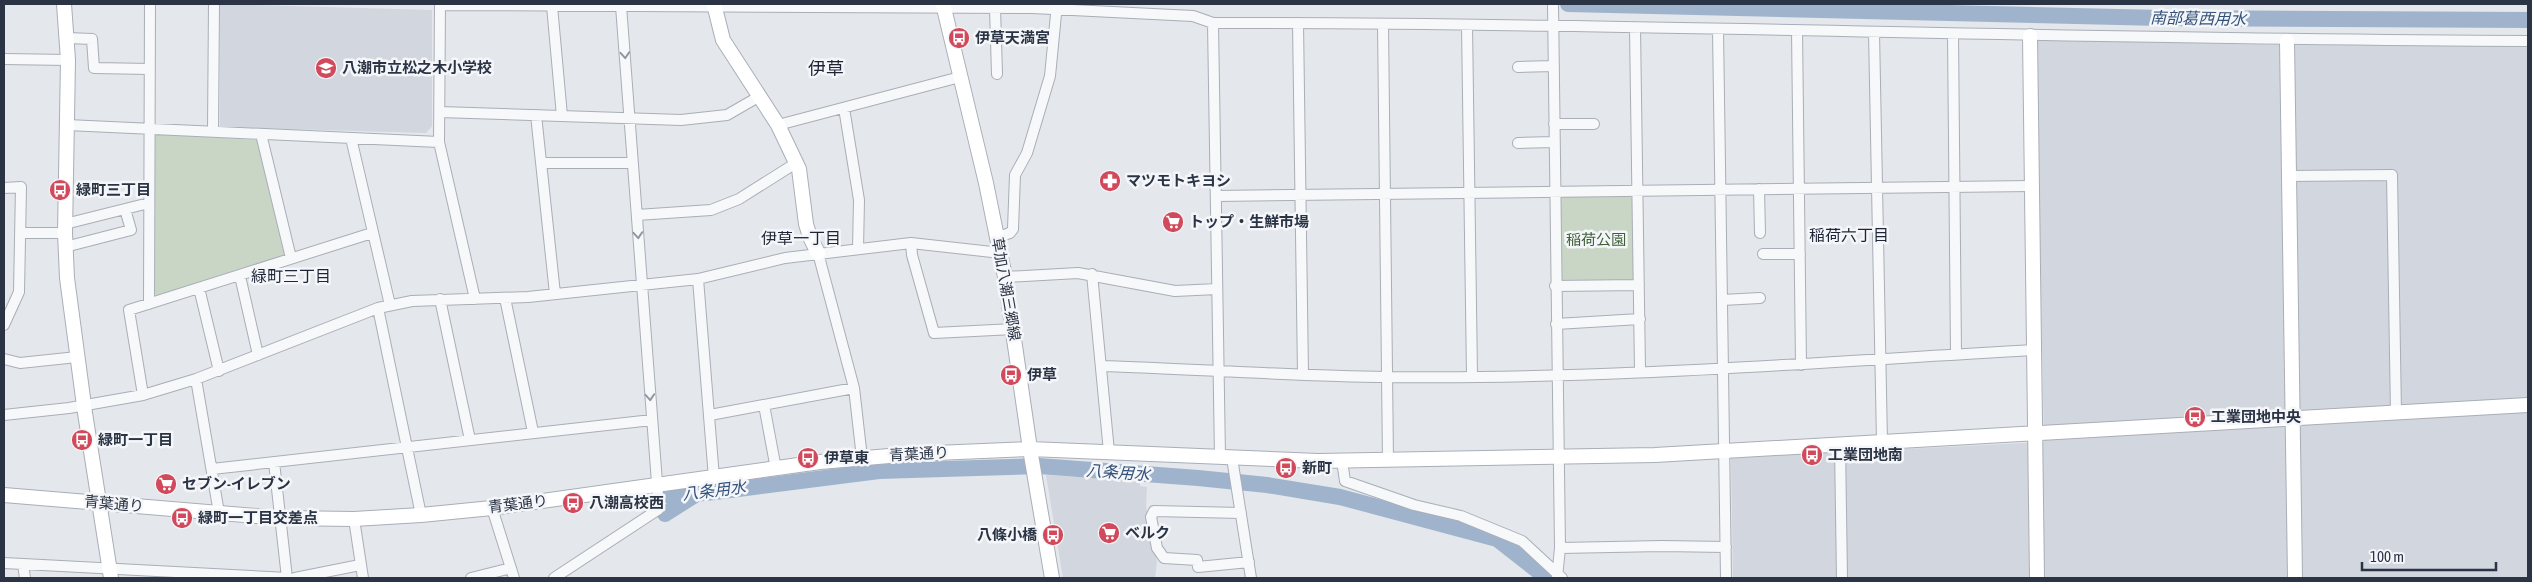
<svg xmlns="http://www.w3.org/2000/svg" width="2532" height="582" font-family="'Asap Condensed','Noto Sans JP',sans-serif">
<rect width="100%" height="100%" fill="#e4e7ec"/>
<path fill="#d2d6de" d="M220 4 432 10V126L426 133 220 127Z
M2039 40 2278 45 2528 46V578H1733L1731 458 2044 442 2036 42Z
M1046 475 1140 481V486L1147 487 1146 506 1157 562 1155 578H1063Z"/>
<path fill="#c9d6c5" d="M158 134 258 140 286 251 284 257 157 296 152 291 154 138Z
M1563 196H1630L1633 199 1634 278 1632 282H1563L1560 279 1558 201Z"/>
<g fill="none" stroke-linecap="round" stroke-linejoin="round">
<path stroke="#9fb4cc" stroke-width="16" d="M1568 4 2162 18 2528 20
M670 496 715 492 879 471 1039 466 1198 478 1267 485 1340 497 1497 539 1547 578
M665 514 695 495"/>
<g stroke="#a9aeb7" stroke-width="12">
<path id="street" d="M1553 4 1560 548 1557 578
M552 6 562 116
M995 8 997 74
M1213 23 1220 457
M1298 23 1303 374
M1383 24 1388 460
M1467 25 1472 376
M1635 28 1640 371
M1718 29 1726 578
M1797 30 1801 365
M1874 32 1882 442
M1953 34 1956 354
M67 38 92 39 94 68 150 69
M4 59 68 60
M1518 67 1554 66
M844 108 859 200 858 249
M440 112 681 120 727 115 760 96
M536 115 555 294
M1554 124H1594
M67 125 439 142
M778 125 960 77
M213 132 214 4
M261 134 291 258
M351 138 390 305
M1518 143 1554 142
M541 163H633
M2289 176 2392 175 2396 413
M4 188 21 187 19 292 4 325
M1759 189 1760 233
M1216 196 2032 186
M637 215 711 210 739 199 796 163
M65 224 149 203
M20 233H65
M998 237 1010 233 1013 229 1015 175 1027 153 1050 76 1057 4
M911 243 912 255 934 333 1014 329
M65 247 131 230 125 209
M818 253 854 388 862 458
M1763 254H1800
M1092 274 1109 452
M240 276 258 355
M1005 277 1078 273 1175 291 1217 289
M698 279 714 478
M1555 286 1639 285
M199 288 219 371
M505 298 533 432
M440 299 470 440
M475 299 439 142 440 5 1032 8 1193 16 1213 23C1652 23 2090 40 2528 41
M1722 300 1760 298
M149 304 150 4
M378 308 421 515
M1556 324 1640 319
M4 359 20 363 77 357
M1101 366C1196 369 1292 376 1387 377 1603 380 1818 362 2034 350
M196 379 219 513
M143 395 129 310 372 233
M764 405 776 469
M4 415 69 408 143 395 196 379 378 308 412 301 528 297 698 279 785 258 911 243 1001 253
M710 415 854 388
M1840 445 1842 578
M1232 458 1251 578
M1342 461 1345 481 1414 505 1461 516 1522 541 1562 578
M274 462 287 578
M212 469 652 420
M492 508 514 578
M1241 513 1154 511 1151 517 1157 548 1164 558 1197 560 1198 567 1249 562
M354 519 363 578
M1560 548 1662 546 1726 547
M4 563 288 578
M23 564 25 578
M295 578 360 565
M471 578 511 568
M554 578 659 509 621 6"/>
</g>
<g stroke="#a9aeb7" stroke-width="16">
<path id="secondary" d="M64 4 68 60 65 233 67 278 85 413 111 578
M714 4 723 40 778 125 799 169 806 224 810 237 818 253
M943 4 986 183 1005 277 1030 449 1052 578
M2030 36 2037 578
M2287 41 2295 578
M4 495 280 518 354 519 421 515 492 508 820 462 912 454 1030 449 1318 461 1655 455 2528 405"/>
</g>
<use href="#street" stroke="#f7f8fa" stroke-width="10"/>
<use href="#secondary" stroke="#fff" stroke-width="14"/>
</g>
<defs><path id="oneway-chevron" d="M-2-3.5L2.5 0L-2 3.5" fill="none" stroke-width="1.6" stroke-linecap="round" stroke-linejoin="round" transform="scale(1.25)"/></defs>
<g stroke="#9196a0">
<use href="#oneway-chevron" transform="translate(625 55) rotate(86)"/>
<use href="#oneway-chevron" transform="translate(638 235) rotate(86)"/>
<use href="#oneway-chevron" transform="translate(650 397) rotate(86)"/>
</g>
<defs>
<g id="bus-disc" transform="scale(1.125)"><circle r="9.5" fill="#d1495b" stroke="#f4f6f9"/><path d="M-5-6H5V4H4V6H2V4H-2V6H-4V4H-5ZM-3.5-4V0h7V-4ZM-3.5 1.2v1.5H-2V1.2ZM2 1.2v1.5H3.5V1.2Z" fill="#fff"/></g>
<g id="school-disc" transform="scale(1.125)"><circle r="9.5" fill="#d1495b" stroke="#f4f6f9"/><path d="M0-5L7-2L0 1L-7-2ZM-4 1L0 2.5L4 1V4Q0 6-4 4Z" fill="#fff"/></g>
<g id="pharmacy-disc" transform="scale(1.125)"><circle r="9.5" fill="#d1495b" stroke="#f4f6f9"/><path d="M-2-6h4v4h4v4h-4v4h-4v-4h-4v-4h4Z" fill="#fff"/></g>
<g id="supermarket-disc" transform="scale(1.125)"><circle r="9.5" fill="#d1495b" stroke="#f4f6f9"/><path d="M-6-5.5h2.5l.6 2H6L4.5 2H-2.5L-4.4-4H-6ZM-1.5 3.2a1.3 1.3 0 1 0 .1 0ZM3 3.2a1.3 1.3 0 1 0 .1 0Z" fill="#fff"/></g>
</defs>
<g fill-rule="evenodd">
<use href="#bus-disc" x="959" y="38"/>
<use href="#school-disc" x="326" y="68"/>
<use href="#pharmacy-disc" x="1110" y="181"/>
<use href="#bus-disc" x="60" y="190"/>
<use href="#supermarket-disc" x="1173" y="222"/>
<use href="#bus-disc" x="1011" y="375"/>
<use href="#bus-disc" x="2195" y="417"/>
<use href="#bus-disc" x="82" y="440"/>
<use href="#bus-disc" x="1812" y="455"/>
<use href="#bus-disc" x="808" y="458"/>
<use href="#bus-disc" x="1286" y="468"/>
<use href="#supermarket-disc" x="166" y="484"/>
<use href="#bus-disc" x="573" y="503"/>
<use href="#bus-disc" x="182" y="518"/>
<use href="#supermarket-disc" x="1109" y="533"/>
<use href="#bus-disc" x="1053" y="535"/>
</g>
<g text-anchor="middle" stroke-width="5" stroke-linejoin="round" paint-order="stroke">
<g font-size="15" font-weight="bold" fill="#2b3445" stroke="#f4f6f9" text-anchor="start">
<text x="975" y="43">伊草天満宮</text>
<text x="342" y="73">八潮市立松之木小学校</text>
<text x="1126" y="186">マツモトキヨシ</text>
<text x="76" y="195">緑町三丁目</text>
<text x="1189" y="227">トップ・生鮮市場</text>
<text x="1027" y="380">伊草</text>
<text x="2211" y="422">工業団地中央</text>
<text x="98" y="445">緑町一丁目</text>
<text x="1828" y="460">工業団地南</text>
<text x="824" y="463">伊草東</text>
<text x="1302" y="473">新町</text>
<text x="182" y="489">セブン-イレブン</text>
<text x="589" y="508">八潮高校西</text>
<text x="198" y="523">緑町一丁目交差点</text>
<text x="1125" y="538">ベルク</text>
<text x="1037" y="540" text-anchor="end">八條小橋</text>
</g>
<g font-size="15" fill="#3f6138" stroke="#f4f6f9">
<text x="1596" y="245">稲荷公園</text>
</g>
<g font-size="15" fill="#2b3445" stroke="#f4f6f9">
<text transform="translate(1006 289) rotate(80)" y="5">草加八潮三郷線</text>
<text transform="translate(919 454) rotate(-3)" y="5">青葉通り</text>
<text transform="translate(114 504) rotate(5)" y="5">青葉通り</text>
<text transform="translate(518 504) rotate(-7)" y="5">青葉通り</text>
</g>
<g font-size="16" font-style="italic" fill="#34527a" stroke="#f4f6f9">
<text transform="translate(2198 18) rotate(1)" y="6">南部葛西用水</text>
<text transform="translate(1118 472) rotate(4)" y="6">八条用水</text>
<text transform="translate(714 490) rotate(-7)" y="6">八条用水</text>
</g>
<g font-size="16" fill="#1d2536" stroke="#f4f6f9">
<text x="1849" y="241">稲荷六丁目</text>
<text x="801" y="244">伊草一丁目</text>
<text x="291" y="282">緑町三丁目</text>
</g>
<g font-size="18" fill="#1d2536" stroke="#f4f6f9">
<text x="826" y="75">伊草</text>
</g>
</g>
<rect width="2532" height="582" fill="none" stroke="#2b3445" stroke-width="10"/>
<path d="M2362 562v8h134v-8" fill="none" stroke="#2b3445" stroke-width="2.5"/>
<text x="2370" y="562" font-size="15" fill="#2b3445" stroke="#f4f6f9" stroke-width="4" paint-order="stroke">100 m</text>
</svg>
